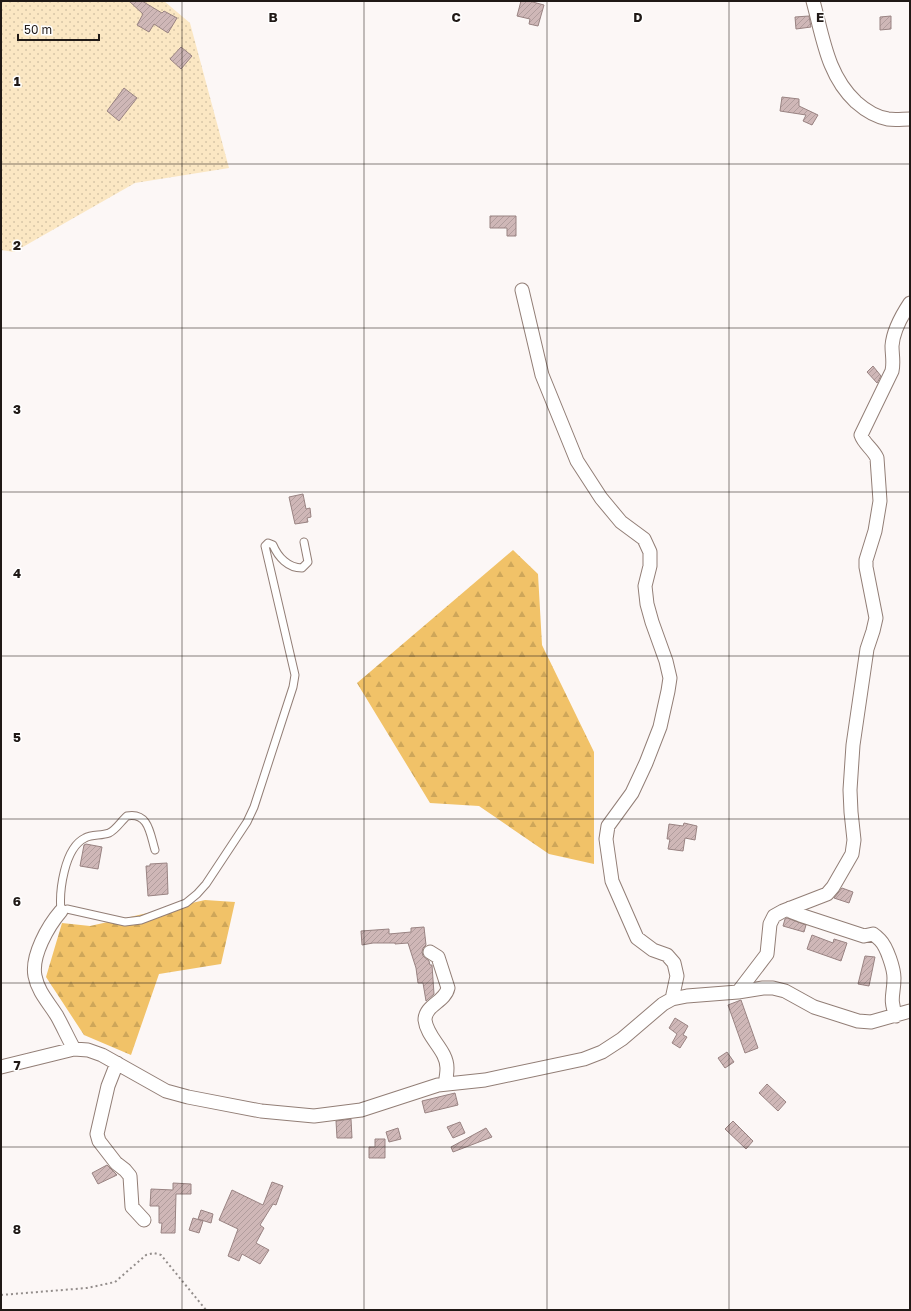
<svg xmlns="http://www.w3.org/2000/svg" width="911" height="1311" font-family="'Golos Text',sans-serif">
<defs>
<pattern id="grass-dots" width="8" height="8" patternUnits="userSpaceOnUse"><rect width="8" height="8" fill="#fbe7c3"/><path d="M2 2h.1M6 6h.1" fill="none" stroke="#d7c6a7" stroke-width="1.8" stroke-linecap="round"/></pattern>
<pattern id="forest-firs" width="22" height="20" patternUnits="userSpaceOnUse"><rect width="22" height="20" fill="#f1c268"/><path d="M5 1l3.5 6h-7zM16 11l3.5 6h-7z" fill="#cea659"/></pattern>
<pattern id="building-hatch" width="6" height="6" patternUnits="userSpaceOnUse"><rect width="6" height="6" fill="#cfb7b7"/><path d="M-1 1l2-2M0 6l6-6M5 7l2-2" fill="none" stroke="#b19d9d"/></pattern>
</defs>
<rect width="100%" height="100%" fill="#fcf7f6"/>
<path fill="url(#grass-dots)" d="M1 1H164L190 23 229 168 135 183 14 252 1 250Z"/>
<path fill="url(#forest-firs)" d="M513 550 538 574 542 645 594 752V864L549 854 479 806 430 803 357 683Z
M205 900 235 902 221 964 159 974 131 1055 84 1035 46 977 62 923 90 926Z"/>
<path fill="url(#building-hatch)" stroke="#998382" d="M129 1H142L162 13 164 11 177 18 168 33 154 24 149 32 137 25 143 14Z
M521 1H529L544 5 538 26 529 24 530 19 517 16Z
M809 16 811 27 796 29 795 17Z
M891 16V29L880 30V17Z
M181 47 192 56 181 69 170 59Z
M124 88 137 98 119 121 107 111Z
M782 97 799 99V106L818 115 812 125 803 121 806 115 780 111Z
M490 216H516V236H507V228H490Z
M873 366 881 376 877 383 867 372Z
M303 494 306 509 310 508 311 517 307 518 308 522 295 524 289 497Z
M684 823 697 826 695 840 685 838 683 851 668 849 670 839H667L669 824 683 826Z
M86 844 102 847 98 869 80 866 84 845Z
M167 863 168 894 148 896 146 866H150V864Z
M842 888 853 892 849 903 834 898Z
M787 918 806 925 804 932 783 926 785 919Z
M424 927 426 945 423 948 422 952 423 956 429 961 430 965H432L434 994 426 1001 423 983H418L416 968 408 943 395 944V943H373L362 945 361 931 389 929V934L411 932V928Z
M812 935 833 943 834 939 847 943 841 961 807 949Z
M865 956 875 957 869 986 858 984Z
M741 1000 758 1048 745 1053 728 1005Z
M675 1018 688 1026 683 1035 687 1037 680 1048 672 1043 677 1034 669 1028Z
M727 1052 734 1062 725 1068 718 1058Z
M767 1084 786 1102 778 1111 759 1093Z
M455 1093 458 1105 425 1113 422 1101Z
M351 1119 352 1138H337L336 1121Z
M733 1121 753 1141 746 1149 725 1129Z
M460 1122 465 1133 453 1138 447 1127Z
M398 1128 401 1139 389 1142 386 1132Z
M486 1128 492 1137 453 1152 451 1147Z
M375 1139H385V1158H369V1147H375Z
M107 1165 117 1175 98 1184 92 1173Z
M272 1182 283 1186 276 1205 273 1204 260 1225 264 1228 256 1243 269 1250 260 1264 242 1254 239 1261 228 1256 238 1229 219 1220 232 1190 263 1205Z
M173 1183 191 1184V1194H176L175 1233H161L162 1223H159V1206H150L151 1189 173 1190Z
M201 1210 213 1214 211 1223 198 1219Z
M193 1218 203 1221 199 1233 189 1230Z"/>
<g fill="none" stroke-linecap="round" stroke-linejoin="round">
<g stroke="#927e76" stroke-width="9">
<path id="service" d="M155 850C150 834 149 812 127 816 121 821 116 830 109 833 101 836 92 834 85 838 64 848 59 892 61 911L67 909 125 922 141 920 186 903 197 894 206 884 247 822 254 807 293 687 295 675 265 546 268 543 273 545C278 557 288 568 302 568L308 562 304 542"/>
</g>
<g stroke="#927e76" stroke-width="15">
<path id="minor" d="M813 1C823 37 827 75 856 102 865 110 876 117 888 119 895 120 903 119 910 119
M522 290 542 375 577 461 601 498 621 522 644 539 650 552V566L645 586 647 604 652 622 666 661 670 678 668 691 660 727 646 763 632 793 608 826 606 839 612 881 637 938 653 950 667 955 674 963 677 976 672 999
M790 908 792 912 800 915 864 936 873 934C876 936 878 938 880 940 887 947 894 969 894 978 894 995 889 998 896 1016
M61 911C48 926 31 956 35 976 38 992 49 1003 57 1016 63 1027 68 1038 74 1049
M430 952 438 957 448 988C445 1002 425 1005 425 1020 427 1038 447 1050 447 1068 447 1073 446 1079 445 1084
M738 992 767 954 770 924 774 916 783 911 827 894 833 887 852 854 854 840 851 812 850 790 853 745 867 649 873 631 876 618 866 567V560L875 531 880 501 877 458C873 449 864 444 861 435L892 371C894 362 892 355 892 346 893 331 902 315 910 303
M117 1063 108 1086 97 1134 99 1141 116 1163 125 1170 130 1176 132 1207 144 1220
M1 1067 74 1049 88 1050 102 1055 166 1091 188 1097 261 1111 314 1116 361 1110 438 1085 485 1080 584 1059 602 1052 622 1039 663 1004 672 999 687 996 738 992 763 988H773L785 991 814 1007 858 1021 871 1022 910 1011"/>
</g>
<path stroke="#938d8b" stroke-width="2" stroke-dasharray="2 3" stroke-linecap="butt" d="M1 1295 87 1288 115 1282 146 1255 154 1253 161 1255 206 1310"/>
<use href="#service" stroke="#fff" stroke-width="7"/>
<use href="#minor" stroke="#fff" stroke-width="13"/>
</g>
<path fill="none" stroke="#201916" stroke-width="1" stroke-opacity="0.55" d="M182 1V1310M364 1V1310M547 1V1310M729 1V1310M1 164H910M1 328H910M1 492H910M1 656H910M1 819H910M1 983H910M1 1147H910"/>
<g font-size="13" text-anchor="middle" font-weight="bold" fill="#201916" stroke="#fff" stroke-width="3" stroke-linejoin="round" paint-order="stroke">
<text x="273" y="22">B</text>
<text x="456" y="22">C</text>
<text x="638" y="22">D</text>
<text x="820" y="22">E</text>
<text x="17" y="86">1</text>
<text x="17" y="250">2</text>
<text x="17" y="414">3</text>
<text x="17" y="578">4</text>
<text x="17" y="742">5</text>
<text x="17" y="906">6</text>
<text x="17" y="1070">7</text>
<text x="17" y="1234">8</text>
</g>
<rect width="911" height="1311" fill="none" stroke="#201916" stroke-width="4"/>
<path d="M18 34v6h81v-6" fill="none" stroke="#201916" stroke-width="2"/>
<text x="24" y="34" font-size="12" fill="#201916" stroke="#ffffff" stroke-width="3" paint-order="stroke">50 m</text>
</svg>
